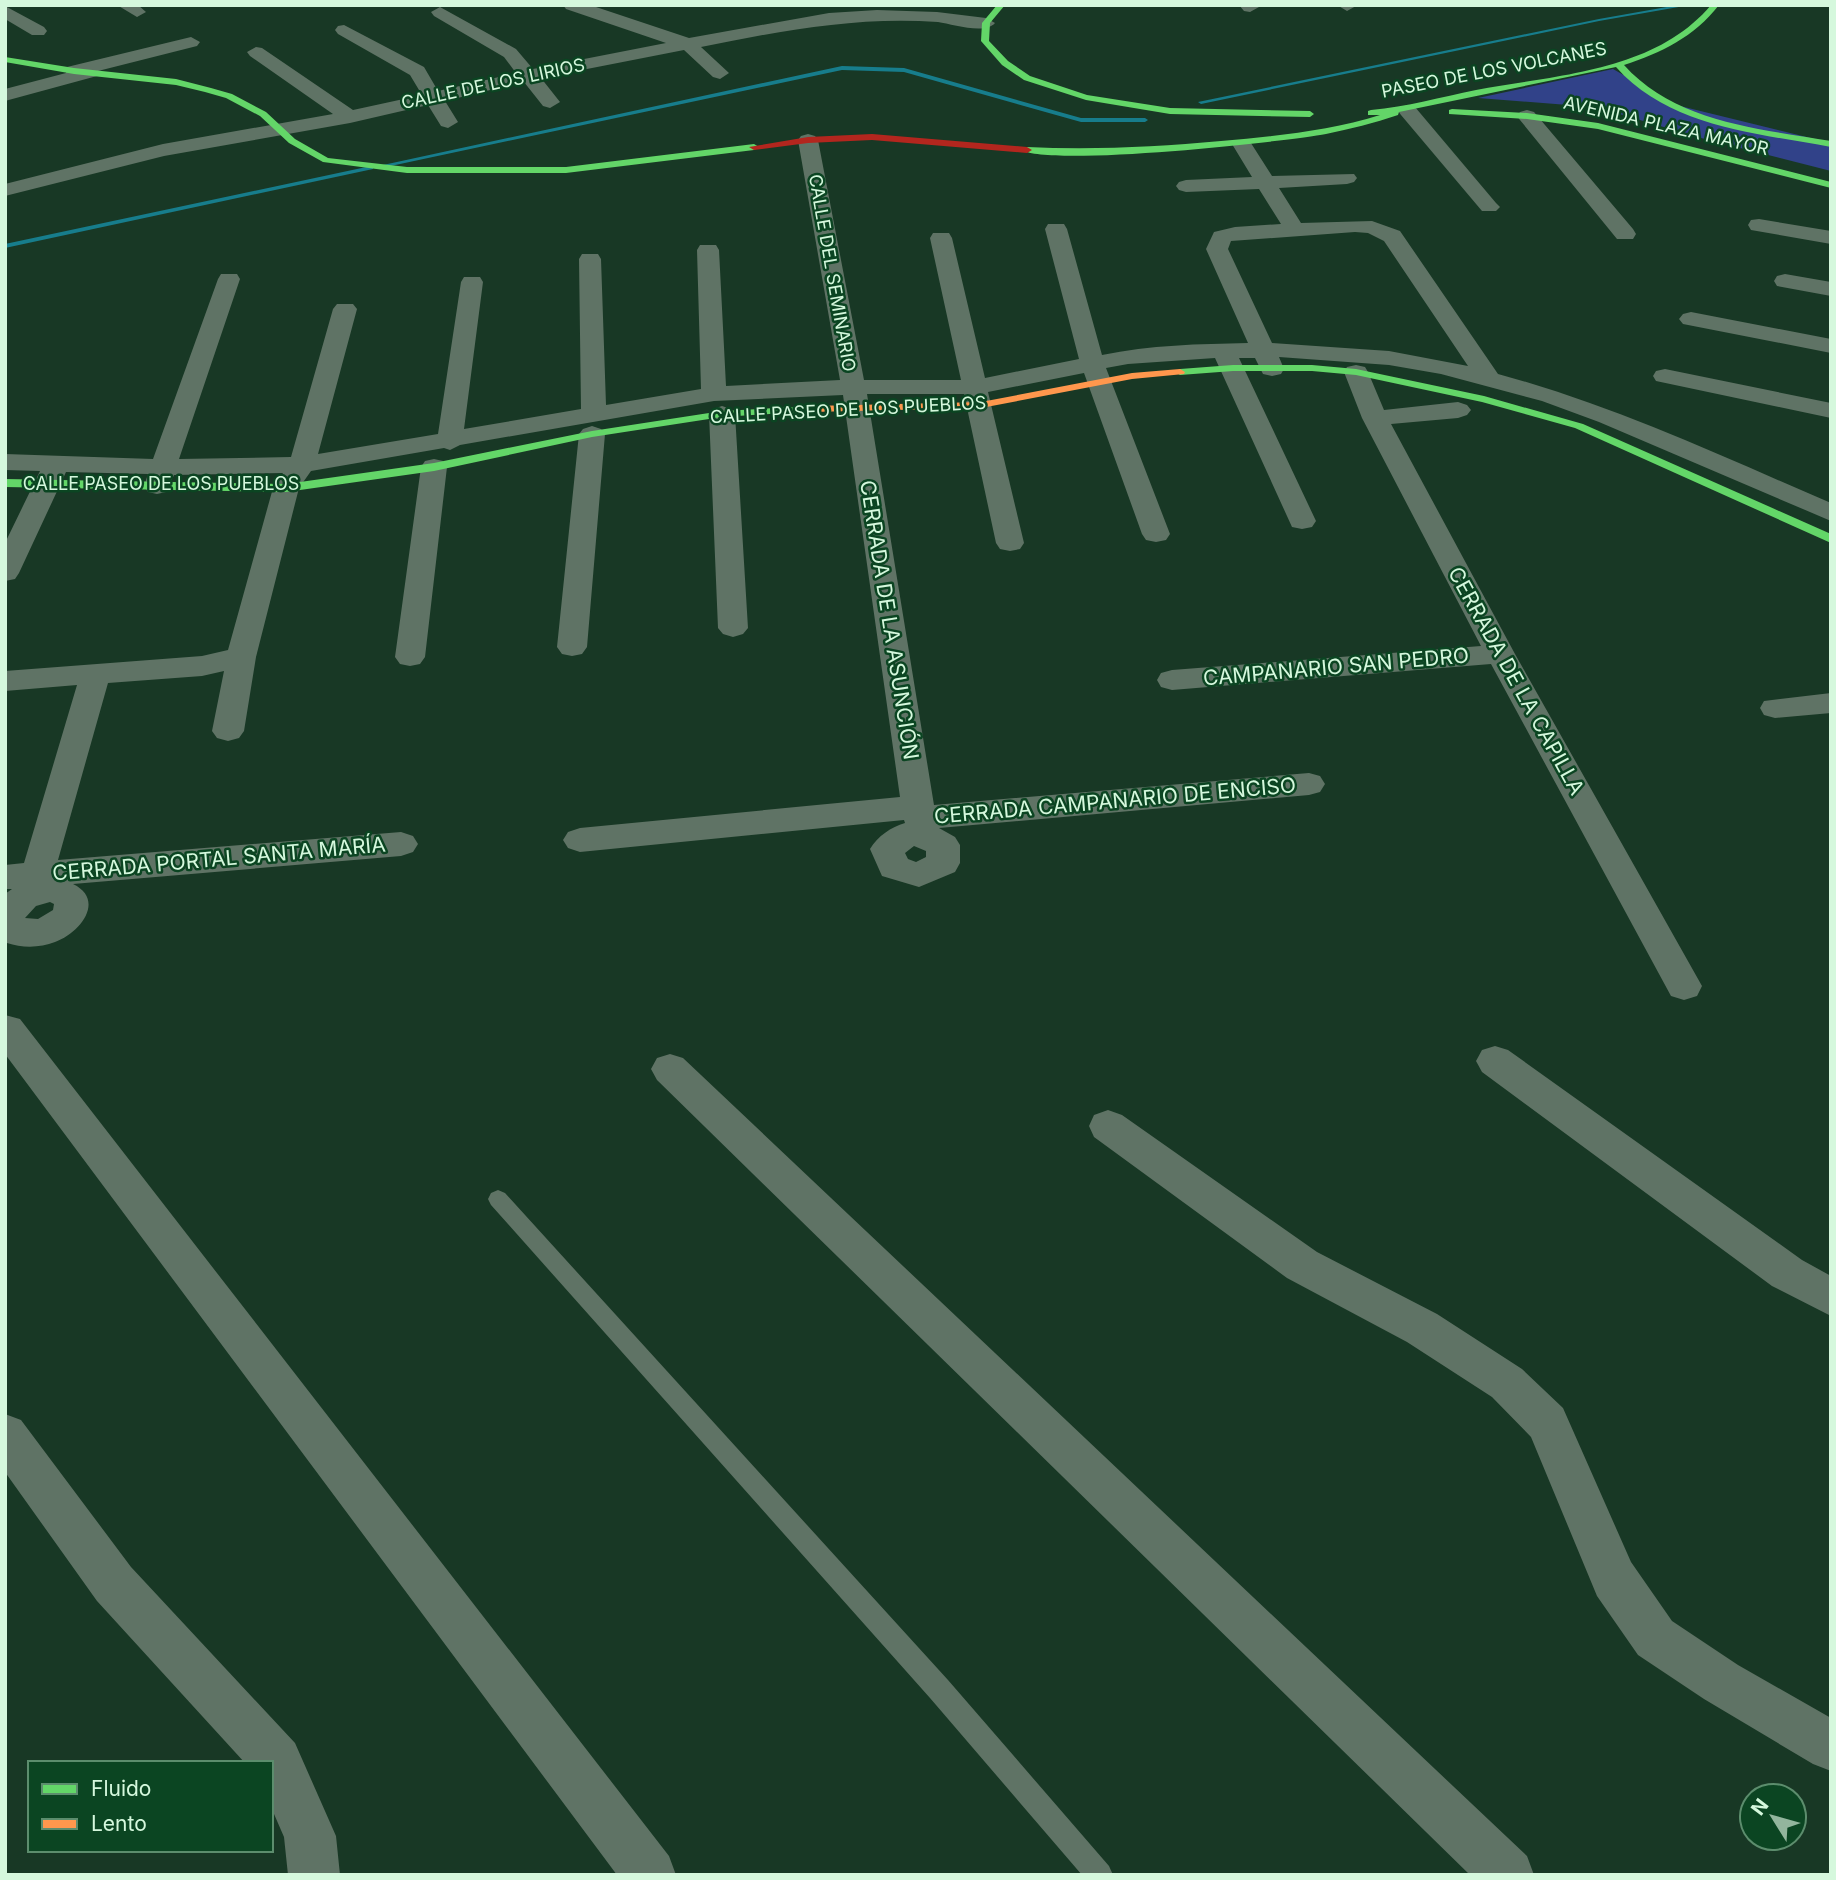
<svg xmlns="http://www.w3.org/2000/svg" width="1836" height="1880" font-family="Inter,sans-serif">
<rect width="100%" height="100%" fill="#183825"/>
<path fill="#314289" d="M1613 69 1676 105 1831 143V171L1701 138 1616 113 1568 105 1478 98Z"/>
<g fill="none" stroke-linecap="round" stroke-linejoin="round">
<path fill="#177d8c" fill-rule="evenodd" d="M1678 5H1690L1599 21 1201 104 1198 102 1599 19Z
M842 66 904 68 1081 118H1145L1148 120 1145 122H1081L904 72 842 70 386 167 383 165Z
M371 166 373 167V169L5 248V244Z"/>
<path fill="#5f7365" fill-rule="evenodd" d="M498 1190 505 1193 948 1680 1109 1866 1113 1875H1082L930 1698 491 1205 488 1199 491 1193Z"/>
<path fill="#5f7365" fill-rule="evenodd" d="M117 5H138L146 12 137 17Z
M563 5H590L689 38 829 13 877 10 937 12 986 18 995 23C985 35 952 24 938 22 857 16 780 31 701 47L729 73 720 79 713 77 684 50 541 78 560 102 550 108 543 106 524 82 445 101 458 122 448 128 441 126 428 105 350 123 164 156 5 196V184L163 144 333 114 250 56 247 52 256 47 262 48 353 110 422 95 410 75 338 34 335 30 338 26 344 25 424 67 438 91 516 73 504 57 434 16 431 12 440 7 516 49 533 69 666 43 566 9Z
M1239 5H1257L1259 7 1250 12 1244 11Z
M1337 5H1355L1356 6 1347 11Z
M5 6 44 27 47 31 44 35H32L5 19Z
M191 37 200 42 197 46 98 71 97 76 5 101V89L66 73 67 67Z
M1408 105 1415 107 1496 203 1500 207 1496 211H1482L1401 115 1398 111 1401 107Z
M1527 110 1534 112 1633 229 1636 234 1633 239H1617L1520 120 1517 116 1520 112Z
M808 134 815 136 818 140 864 380H961L930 238 933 233H949L952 238 985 378 1079 359 1045 229 1048 224H1064L1067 229 1102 355C1150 345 1199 344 1248 343L1206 249 1214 232 1235 227 1281 224 1259 189 1186 192 1179 190 1176 186 1179 182 1186 180 1252 177 1232 144 1235 140H1249L1272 176 1354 174 1357 178 1354 182 1347 184 1279 188 1301 223 1372 221 1400 231 1498 374C1613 405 1721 456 1831 503V521L1599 422 1542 401 1441 374 1389 365 1279 357 1284 369 1281 374 1272 376 1263 374 1255 358H1239L1316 521 1312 527 1302 529 1292 527 1215 358 1128 364 1106 368 1170 534 1166 540 1156 542 1146 540 1142 534 1084 373 988 392 1024 543 1020 549 1010 551 1000 549 996 543 964 394H867L934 805 1309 773 1320 776 1325 784 1320 792 1309 795 939 828 955 837 960 845V863L955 872 919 887 882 876 870 849C878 836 891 827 905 823L904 820 580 852 568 848 563 840 568 832 580 828 900 797 843 395 714 401 460 445 450 450 444 448 311 471 299 488 256 657 244 731 239 738 228 741 217 738 212 731 224 671 202 676 108 683 58 860 401 832 413 836 418 844 413 852 401 856 73 884C106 900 80 933 55 942 40 948 22 948 7 943L5 894 12 889H5V865L24 863 77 685 5 691V671L202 656 228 650 273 488 283 473 174 475 166 492 157 494 148 492 144 486 148 474 66 472 19 573 15 579 5 581V543L40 471 5 470V454L153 459 218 279 221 274H237L240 279 179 459 291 457 333 309 337 304H353L357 309 318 454 438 434 461 282 464 277H480L483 282 464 429 581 409 579 259 582 254H598L601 259 606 405 701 389 697 250 700 245H716L719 250 726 386 840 380 798 140 801 136ZM1355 232 1368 233 1384 241 1468 366 1389 351 1272 343 1228 249 1231 241ZM914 846 926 851V857L916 862 908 859 905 853ZM50 902 54 904 53 910 38 919 25 918 36 906Z
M1759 219 1831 231V244L1751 230 1748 225 1751 220Z
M1785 274 1831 282V296L1777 286 1774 281 1777 276Z
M1691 312 1831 339V353L1683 324 1679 319 1683 314Z
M1356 365 1365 367 1368 372 1384 410 1458 402 1467 405 1471 410 1467 415 1458 418 1391 424 1515 654 1702 986 1697 996 1684 1000 1671 996 1491 664 1172 690 1161 687 1157 680 1161 673 1172 670 1481 646 1362 418 1344 372 1347 367Z
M1665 369 1831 403V418L1656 381 1653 376 1656 371Z
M722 406 731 409 735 414 748 628 743 634 733 637 723 634 718 628 709 414 713 409Z
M592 426 601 429 605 434 587 647 582 654 572 656 562 654 557 647 579 434 583 429Z
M434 459 443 461 447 467 425 657 420 664 410 666 400 664 395 657 421 467 425 461Z
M1831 693V713L1775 718 1764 715 1760 708 1764 701Z
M5 1015 20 1019 669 1856 676 1875H617L5 1054Z
M1495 1046 1508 1050 1802 1260 1831 1276V1316L1772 1286 1482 1072 1476 1061 1482 1050Z
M670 1054 683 1058 1527 1856 1534 1875H1470L657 1080 651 1069 657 1058Z
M1108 1110 1122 1115 1317 1252 1437 1314 1522 1369 1563 1408 1631 1562 1672 1621 1738 1665 1831 1718V1771L1813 1764 1704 1699 1638 1655 1597 1596 1531 1437 1492 1397 1407 1342 1287 1278 1094 1137 1089 1126 1094 1115Z
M5 1414 21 1420 131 1567 295 1743 336 1836 340 1875H288L284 1837 271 1807V1763H245L97 1601 5 1472Z"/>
<path fill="#63d668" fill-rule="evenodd" d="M997 5H1005L990 23 989 41 1008 61 1030 76 1087 95 1170 108 1310 111 1314 114 1310 117 1170 114 1086 100 1024 80 1002 65 981 41 982 23Z
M1711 5H1719C1694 37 1661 53 1624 65 1675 122 1759 129 1831 141V147C1756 133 1669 127 1616 67L1399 112 1398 115C1374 123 1350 129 1326 134 1283 142 1050 167 1022 150L1027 147C1092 150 1156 147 1221 141 1275 136 1329 131 1380 115H1368V111L1371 110C1407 107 1441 97 1476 90 1555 75 1655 72 1711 5Z
M5 57 74 68 176 79 211 88 232 94 266 112 295 139 328 158 407 167H566L754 144 759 147 754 150 566 173H407L323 162 289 143 260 116 226 98 205 92 176 85 74 74 5 62Z
M1452 109 1527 113 1598 123 1831 182V188L1598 129 1527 119 1449 114V110Z
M1233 365H1312L1356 369 1484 396 1583 424 1831 534V543L1575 428 1482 402 1356 375 1312 371H1233L1180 375 1175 372 1180 369Z
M812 406 816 407V411L722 417 592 437 434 471 286 492 5 487V479L286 484 434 463 592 431 722 411Z"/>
<path fill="#ff974d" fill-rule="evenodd" d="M1180 369 1185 372 1184 374 1132 379 981 408 812 412 806 409 812 406 981 402 1132 373Z"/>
<path fill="#b3261e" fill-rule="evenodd" d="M872 134 1027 147 1032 150 1027 153 872 140 808 143 754 150 749 147 808 137Z"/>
</g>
<g text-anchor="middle" stroke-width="5" stroke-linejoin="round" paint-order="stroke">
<g font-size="18" fill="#d5f8dd" stroke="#0b4522">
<text transform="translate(1494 70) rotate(-11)" y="6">PASEO DE LOS VOLCANES</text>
<text transform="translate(493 84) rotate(-12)" y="6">CALLE DE LOS LIRIOS</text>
<text transform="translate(1666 126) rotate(13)" y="6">AVENIDA PLAZA MAYOR</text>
<text transform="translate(832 273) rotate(80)" y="6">CALLE DEL SEMINARIO</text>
<text transform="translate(848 410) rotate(-3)" y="6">CALLE PASEO DE LOS PUEBLOS</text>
<text x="161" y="490">CALLE PASEO DE LOS PUEBLOS</text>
</g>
<g font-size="21" fill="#d5f8dd" stroke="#0b4522">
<text transform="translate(889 620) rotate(81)" y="7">CERRADA DE LA ASUNCIÓN</text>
<text transform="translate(1336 667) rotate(-5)" y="7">CAMPANARIO SAN PEDRO</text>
<text transform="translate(1516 681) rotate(61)" y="7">CERRADA DE LA CAPILLA</text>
<text transform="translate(1115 801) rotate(-5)" y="7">CERRADA CAMPANARIO DE ENCISO</text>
<text transform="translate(219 859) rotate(-5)" y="7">CERRADA PORTAL SANTA MARÍA</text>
</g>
</g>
<rect width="1836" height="1880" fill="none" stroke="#d5f8dd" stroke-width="14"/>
<rect x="28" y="1761" width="245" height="91" fill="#0b4522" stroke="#5c8d6d" stroke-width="2"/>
<rect x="42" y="1784" width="35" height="10" fill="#63d668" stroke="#5c8d6d" stroke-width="2"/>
<text x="91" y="1796" font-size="21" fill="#d5f8dd">Fluido</text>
<rect x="42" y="1819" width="35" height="10" fill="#ff974d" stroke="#5c8d6d" stroke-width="2"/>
<text x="91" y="1831" font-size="21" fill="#d5f8dd">Lento</text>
<g transform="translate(1773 1817) rotate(307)"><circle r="33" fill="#0b4522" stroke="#5c8d6d" stroke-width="2"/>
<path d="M0-5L12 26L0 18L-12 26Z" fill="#93b59d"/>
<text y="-10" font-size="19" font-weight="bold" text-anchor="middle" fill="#d5f8dd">N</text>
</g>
</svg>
